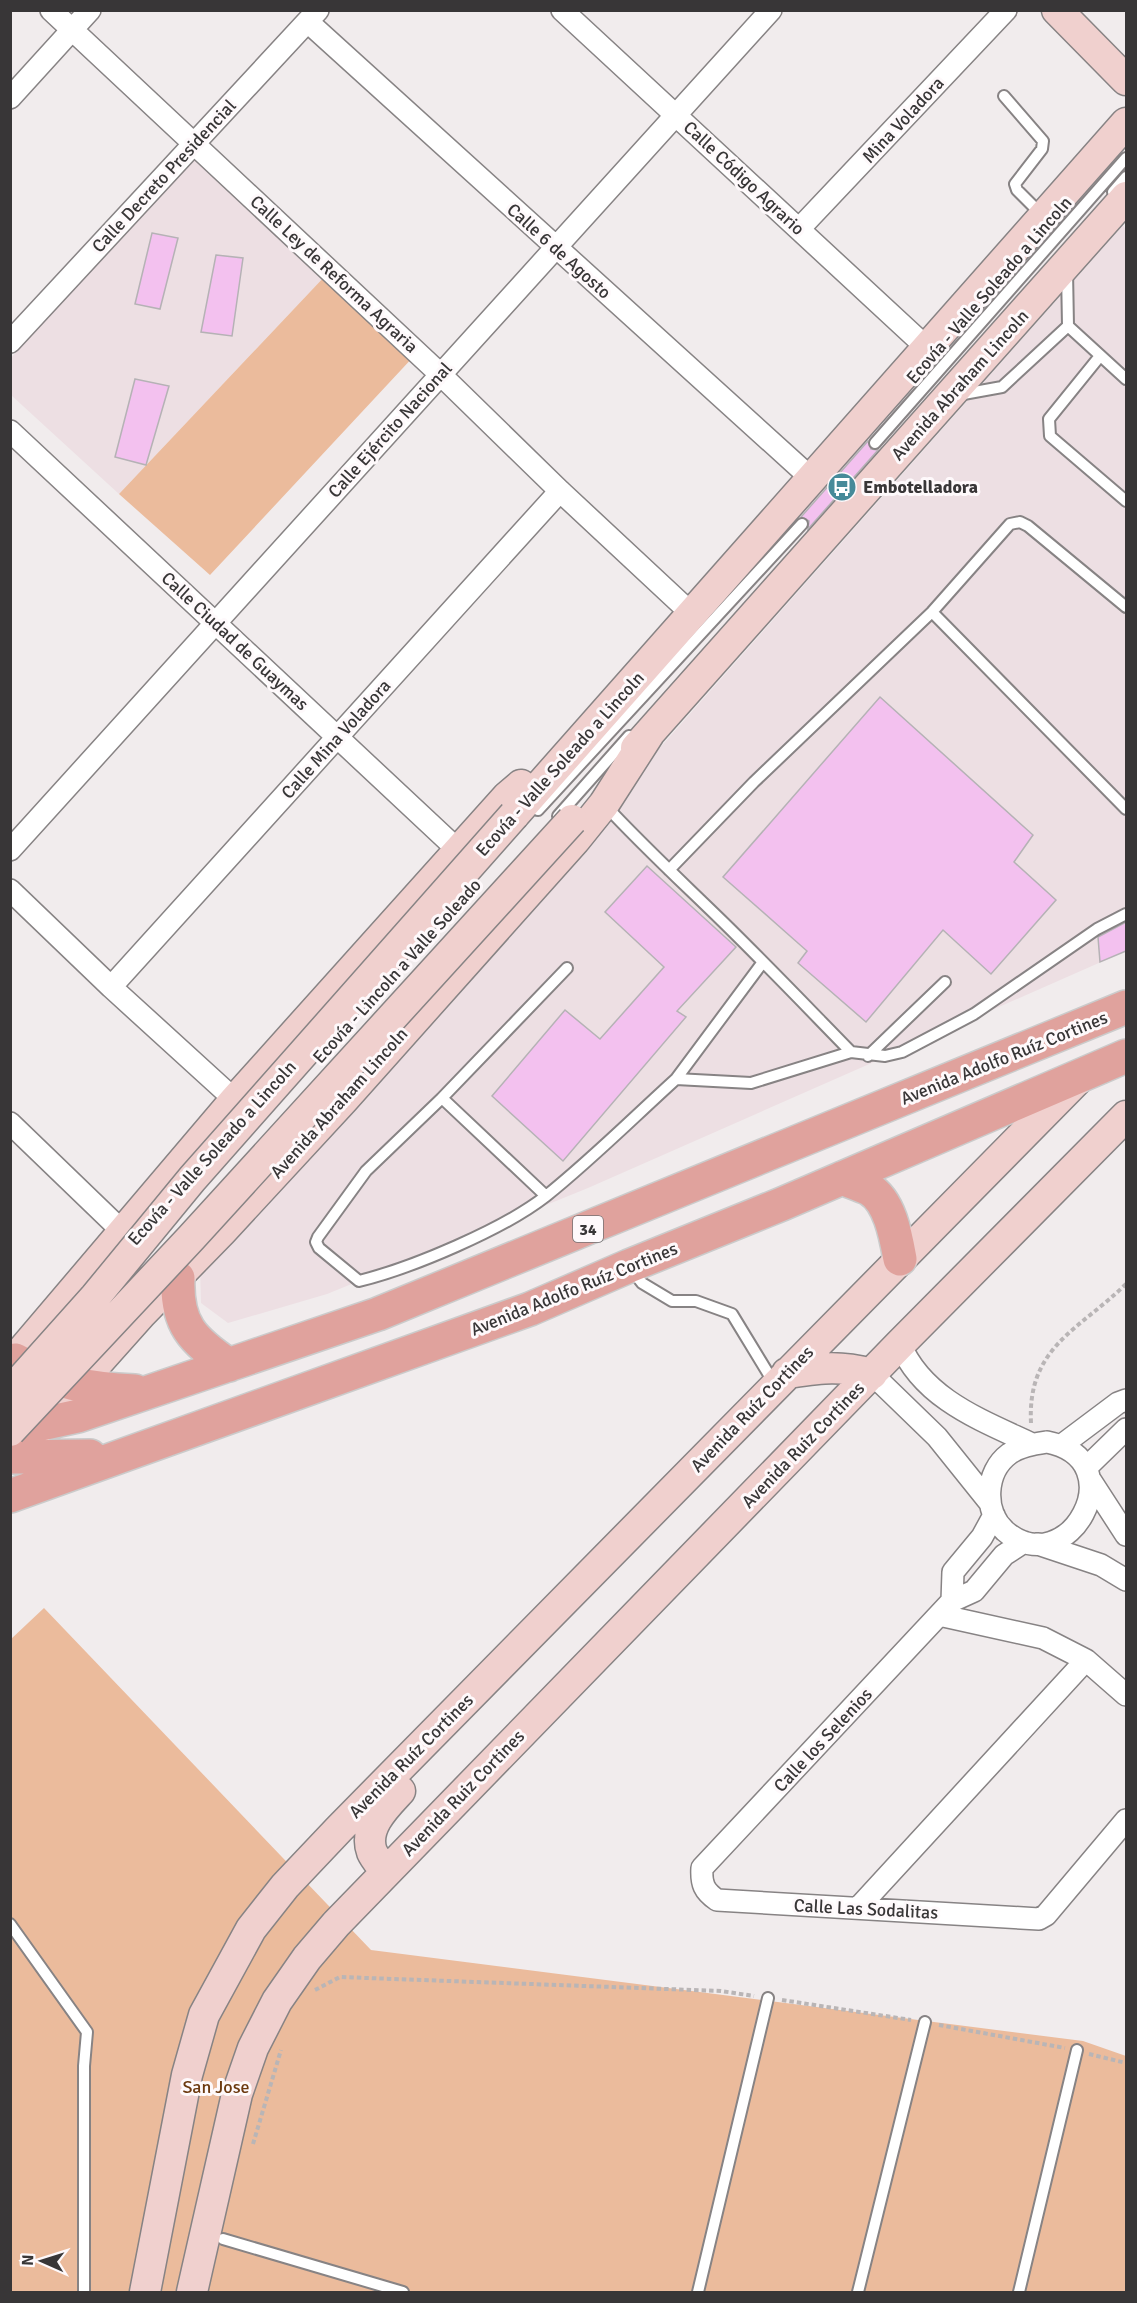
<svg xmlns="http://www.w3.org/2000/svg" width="1137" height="2303" font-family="Signika,sans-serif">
<rect width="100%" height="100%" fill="#f1eced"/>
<path fill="#eddfe3" d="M192 153 326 275 119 494 11 395V358Z
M1123 225 1126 230V951L588 1188 327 1294 228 1323 201 1303 200 1267Z"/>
<path fill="#ebbb9c" d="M326 275 415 355 210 575 119 494Z
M44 1608 371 1950 1083 2041 1126 2056V2292H11L10 1640Z"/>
<path fill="#f3c1ef" stroke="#b5b2b5" stroke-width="1.5" d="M152 233 178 238 160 309 135 304Z
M216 255 243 258 232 336 201 332Z
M135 379 169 386 146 465 115 457Z
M868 441 871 449 878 450 808 529 809 521 801 517Z
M880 697 1033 835 1014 862 1056 900 991 974 943 930 866 1022 798 963 807 951 723 877Z
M647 866 736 947 677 1011 686 1017 563 1161 492 1096 565 1010 600 1039 664 967 605 912Z
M1126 922V951L1100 962 1098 937Z"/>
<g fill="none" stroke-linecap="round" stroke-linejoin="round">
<g stroke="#878384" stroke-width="14">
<path id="lane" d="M1004 96 1043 141 1042 149 1015 184 1017 190 1043 216
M1113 192 1126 177
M1067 271 1068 326 1126 379
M1100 356 1049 419 1050 436 1126 501
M958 395 1002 387 1068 326
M875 443 1126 158
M932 612 1126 809
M604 804C642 845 682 882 722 921 766 964 808 1008 851 1052L751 1083 676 1079 763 962
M538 810 802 524
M558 816 629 736
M669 870 754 782 932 612 1010 524 1020 522 1028 526 1126 607
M567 968 442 1098 366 1171 318 1237 316 1242 319 1248 359 1281C412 1268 504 1229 546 1196 591 1160 633 1118 676 1079
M851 1052 885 1056 902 1052 974 1014 1097 929 1126 914
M868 1056 945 982
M442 1098 546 1196
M632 1270 642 1283 672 1301H696L732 1314 774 1383
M10 1924 87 2032 84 2066V2292
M223 2239 403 2292
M698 2292 768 1998
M858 2292 925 2022
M1019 2292 1077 2050"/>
</g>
<g stroke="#878384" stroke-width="24">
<path id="street" d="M51 10 440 374 560 491 693 615
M562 10 926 347
M308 22 812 479
M10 98 90 10
M799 229 1006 10
M10 342 318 10
M10 431 459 851
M10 850 771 10
M10 890 111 987 235 1100
M111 987 560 491
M10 1123 122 1231
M900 1344C923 1399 981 1420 1032 1444
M872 1374 937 1437 990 1503
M1047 1442C1137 1460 1068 1585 1005 1531 983 1511 985 1472 1009 1454 1020 1446 1034 1444 1047 1442Z
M1062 1445 1118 1403 1126 1400
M1088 1466 1126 1429
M1091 1481 1126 1535
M1024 1542 1004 1555 974 1591 952 1601 702 1868C701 1884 704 1891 717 1900L1039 1919 1046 1915 1126 1820
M1038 1544 1101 1565 1126 1580
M952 1601 953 1572 982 1537 994 1515
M939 1615 1043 1638 1086 1660 1126 1695
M858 1908 1086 1660"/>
</g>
<g stroke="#878384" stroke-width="33">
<path id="secondary" d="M1057 10 1126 80
M636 748 1126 197
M514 815 1126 123
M10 1365 235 1100 507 797 521 785
M787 1373C822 1368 838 1365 872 1374
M34 1434 141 1314 221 1232 343 1100 575 840 604 804 649 734
M386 1872C382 1866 375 1859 372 1852 363 1828 386 1806 400 1791
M145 2292 187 2075 204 2015 251 1929 285 1886 339 1829 1080 1077
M192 2292 237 2094 253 2048 277 2001 307 1958 336 1924 900 1344 1126 1116"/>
</g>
<g stroke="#cbcbcb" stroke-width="36">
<path id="primary" d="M842 1178C851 1182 861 1185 869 1189 890 1201 896 1237 900 1259
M178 1278C176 1324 192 1340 229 1365
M15 1360C56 1383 88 1389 135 1391
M10 1431 78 1416 378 1314 1126 1007
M10 1457 90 1456
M10 1496 530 1309 629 1266 782 1204 1126 1056"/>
</g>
<path stroke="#b9b5b6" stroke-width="4" stroke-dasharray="4.5 3" stroke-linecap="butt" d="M1031 1423C1027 1347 1079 1330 1126 1284
M315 1990 340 1977 721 1991 754 1996
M782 2000 911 2020
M939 2025 1065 2048
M1089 2054 1126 2063
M253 2144 281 2050"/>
<use href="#lane" stroke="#fff" stroke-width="10"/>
<use href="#street" stroke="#fff" stroke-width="21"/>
<use href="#secondary" stroke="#f0d0ce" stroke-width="30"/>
<use href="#primary" stroke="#e0a29d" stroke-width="33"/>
<g stroke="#878384" stroke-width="33" stroke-linecap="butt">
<path id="secondary-bridge" d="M10 1392 95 1297 192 1179 514 815
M10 1431 191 1238 572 820"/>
</g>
<use href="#secondary-bridge" stroke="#f0d0ce" stroke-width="30"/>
</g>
<defs>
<g id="bus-disc" transform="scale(1.5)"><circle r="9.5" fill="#468a99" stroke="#fef9fb"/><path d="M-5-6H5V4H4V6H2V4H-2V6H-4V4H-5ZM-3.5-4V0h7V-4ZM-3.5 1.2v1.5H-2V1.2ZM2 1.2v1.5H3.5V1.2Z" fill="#fff"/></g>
</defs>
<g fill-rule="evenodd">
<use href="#bus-disc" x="842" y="487"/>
</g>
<g text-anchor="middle" stroke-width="6" stroke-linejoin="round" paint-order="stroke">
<rect fill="#fef9fb" stroke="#737072" stroke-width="1.5" x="573" y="1216" width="30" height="26" rx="4.5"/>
<g font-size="16" font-weight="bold" fill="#383637">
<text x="588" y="1235">34</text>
</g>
<g font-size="18" fill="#383637" stroke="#fef9fb">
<text transform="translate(903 120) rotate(-47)" y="6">Mina Voladora</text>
<text transform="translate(164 176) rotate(-47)" y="6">Calle Decreto Presidencial</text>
<text transform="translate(744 178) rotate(43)" y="6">Calle Código Agrario</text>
<text transform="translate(559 251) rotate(42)" y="6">Calle 6 de Agosto</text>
<text transform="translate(334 274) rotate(43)" y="6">Calle Ley de Reforma Agraria</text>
<text transform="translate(989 290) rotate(-49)" y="6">Ecovía - Valle Soleado a Lincoln</text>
<text transform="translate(960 385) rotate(-48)" y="6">Avenida Abraham Lincoln</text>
<text transform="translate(390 430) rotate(-48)" y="6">Calle Ejército Nacional</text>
<text transform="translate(235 641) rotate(43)" y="6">Calle Ciudad de Guaymas</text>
<text transform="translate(336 739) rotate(-48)" y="6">Calle Mina Voladora</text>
<text transform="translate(560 764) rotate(-48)" y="6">Ecovía - Valle Soleado a Lincoln</text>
<text transform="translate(397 971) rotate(-48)" y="6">Ecovía - Lincoln a Valle Soleado</text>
<text transform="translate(1004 1058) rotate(-22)" y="6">Avenida Adolfo Ruíz Cortines</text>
<text transform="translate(339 1103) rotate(-48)" y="6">Avenida Abraham Lincoln</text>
<text transform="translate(212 1153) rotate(-48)" y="6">Ecovía - Valle Soleado a Lincoln</text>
<text transform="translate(574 1289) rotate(-22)" y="6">Avenida Adolfo Ruíz Cortines</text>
<text transform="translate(752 1409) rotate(-46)" y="6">Avenida Ruíz Cortines</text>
<text transform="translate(803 1445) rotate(-46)" y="6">Avenida Ruiz Cortines</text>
<text transform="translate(823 1740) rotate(-47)" y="6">Calle los Selenios</text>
<text transform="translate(411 1756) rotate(-45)" y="6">Avenida Ruíz Cortines</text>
<text transform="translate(463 1793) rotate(-46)" y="6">Avenida Ruiz Cortines</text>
<text transform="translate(866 1909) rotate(3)" y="6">Calle Las Sodalitas</text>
</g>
<g font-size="18" font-weight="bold" fill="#383637" stroke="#fef9fb" text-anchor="start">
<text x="863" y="493">Embotelladora</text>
</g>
<g font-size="18" fill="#6c3a10" stroke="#fef9fb">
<text x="216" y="2093">San Jose</text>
</g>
</g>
<rect width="1137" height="2303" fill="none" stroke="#383637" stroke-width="24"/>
<g transform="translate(42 2261) rotate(273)" stroke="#fef9fb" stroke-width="4.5" paint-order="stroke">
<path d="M0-4.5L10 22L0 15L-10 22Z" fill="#383637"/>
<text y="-9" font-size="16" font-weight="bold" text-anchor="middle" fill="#383637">N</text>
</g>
</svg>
